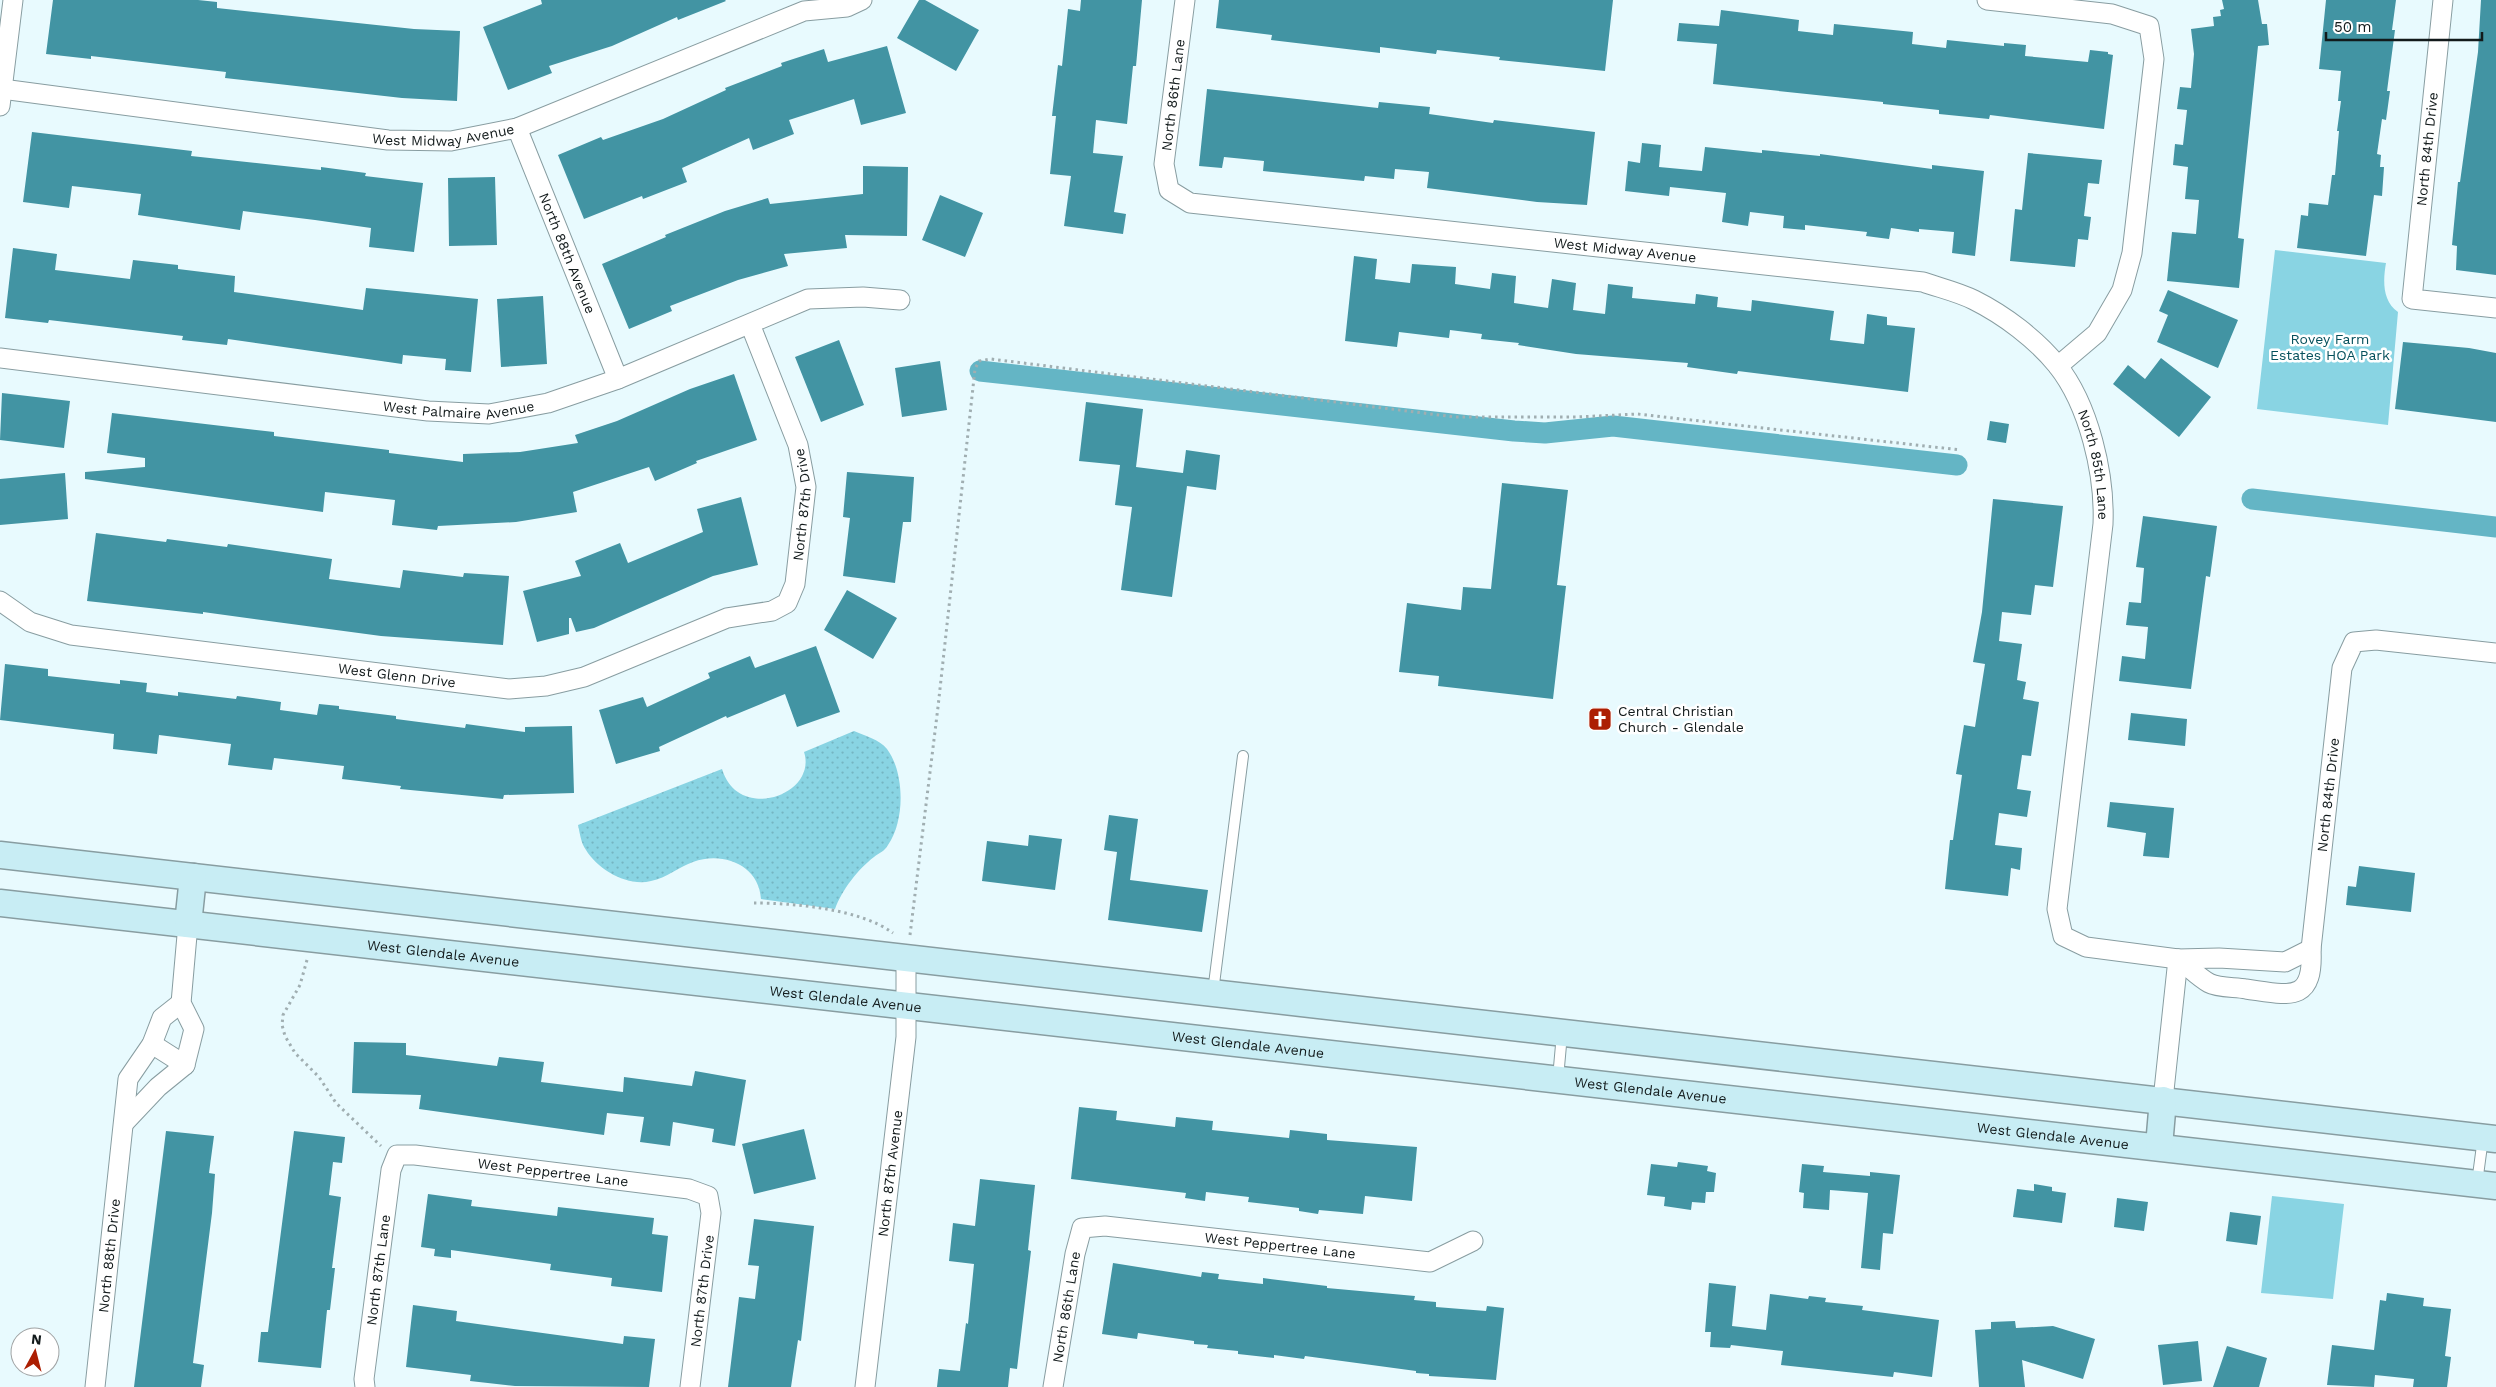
<svg xmlns="http://www.w3.org/2000/svg" width="2496" height="1387" font-family="'Work Sans',sans-serif">
<defs>
<pattern id="grass-dots" width="8" height="8" patternUnits="userSpaceOnUse" patternTransform="scale(1.25)"><rect width="8" height="8" fill="#89d4e3"/><path d="M2 2h.1M6 6h.1" fill="none" stroke="#75b5c2" stroke-width="1.8" stroke-linecap="round"/></pattern>
</defs>
<rect width="100%" height="100%" fill="#e8fafe"/>
<path fill="url(#grass-dots)" d="M854 731C865 736 879 739 887 749 905 773 905 821 888 845 885 851 879 853 874 857 858 869 842 890 835 909L761 899C759 865 723 851 693 862 678 867 667 878 651 881 628 887 598 870 586 850 581 843 580 834 578 825L722 769C738 823 818 795 804 752Z"/>
<path fill="#89d4e3" d="M2275 250 2386 263C2383 280 2382 301 2398 312L2388 425 2257 409Z
M2272 1196 2344 1204 2333 1299 2261 1293Z"/>
<g fill="none" stroke-linecap="round" stroke-linejoin="round">
<path stroke="#64b5c5" stroke-width="21" d="M980 371 1514 431 1545 433 1613 426 1957 465
M2252 499 2496 527"/>
</g>
<path fill="#4294a3" d="M53 0H198L217 2V8L414 29 460 31 457 101 402 98 225 78 226 72 91 56V59L46 54Z
M541 0H725L726 1 678 20 677 17 612 46 549 66 552 73 508 90 483 27 542 4Z
M919 0H925L979 30 956 71 897 38Z
M1081 0H1142L1136 66H1133L1127 124 1096 120 1093 153 1123 156 1114 212 1126 214 1123 234 1064 226 1071 176 1050 174 1056 116H1052L1058 65 1062 66 1068 9 1080 11Z
M1219 0H1613L1605 71 1499 60 1500 57 1437 50 1436 54 1380 47V53L1271 40 1272 35 1216 28Z
M2222 0H2258L2262 24H2267L2269 45 2258 46 2238 238 2244 239 2239 288 2167 281 2172 232 2196 234 2199 200 2185 199 2188 167 2173 165 2175 144 2183 145 2187 110 2177 109 2180 87 2191 88 2194 54 2191 29 2214 26 2213 17 2221 16 2220 10 2224 9Z
M2326 0H2396L2392 30H2395L2387 91H2390L2386 120 2382 119 2377 154 2381 155 2380 167H2384L2382 196 2374 195 2366 256 2297 248 2301 215 2308 216 2309 203 2328 205 2332 175H2335L2339 131H2337L2341 101H2338L2341 71 2319 69Z
M2481 0H2496V275L2456 270 2457 246 2452 245 2458 182H2460L2478 52Z
M1721 10 1799 20 1798 31 1833 35 1834 24 1913 32 1912 44 1946 48 1947 40 2004 46V43L2026 45 2025 56 2088 62 2090 50 2108 52V54L2113 55 2104 129 1990 115 1989 119 1939 114V110L1883 104V102L1713 84 1717 44 1677 41 1679 23 1719 26Z
M887 46 906 113 861 125 854 99 789 120 794 134 753 150 749 138 682 168 687 182 643 199 642 196 584 219 558 155 601 137 603 140 663 119 726 90 725 88 782 66 781 63 824 49 828 62Z
M1207 89 1378 108 1379 102 1430 107 1429 114 1493 123 1494 120 1595 132 1587 205 1537 202 1427 188 1429 172 1395 169 1394 179 1365 176 1364 181 1263 171 1264 161 1224 157 1222 168 1199 166Z
M32 132 192 151 191 156 321 170V167L366 173 365 176 423 183 414 252 369 247 371 228 315 220 243 211 240 230 138 215 141 194 72 186 69 208 23 202Z
M1642 143 1661 145 1659 167 1702 171 1705 147 1762 153V150L1820 156V154L1932 169V165L1984 171 1975 256 1952 253 1954 232 1919 229V232L1891 228 1889 239 1866 236 1867 232 1805 225V230L1783 228 1784 216 1750 212 1748 226 1722 222 1726 193 1670 187 1669 196 1625 191 1628 161 1640 163Z
M2028 153 2102 160 2099 184 2088 183 2084 216 2091 217 2088 240 2078 239 2075 267 2010 261 2015 209 2022 210Z
M863 166 908 167 907 236 845 235 847 248 784 254 788 266 738 280 670 306 672 311 629 329 602 264 666 237 665 235 725 211 768 198 770 204 863 194Z
M495 177 497 245 449 246 448 178Z
M940 195 983 213 965 257 922 240Z
M13 248 57 254 55 270 130 279 133 260 178 265V269L235 276 234 292 363 310 366 288 478 299 471 372 445 370 446 359 403 355 402 364 228 339 227 345 182 340 183 336 49 320 48 323 5 318Z
M1354 256 1377 259 1375 279 1410 283 1412 264 1456 267 1455 284 1490 289 1492 273 1516 276 1514 303 1548 308 1552 279 1576 283 1573 310 1605 314 1608 284 1633 287 1632 298 1695 304 1696 294 1718 297 1717 307 1751 311 1752 300 1834 311 1830 340 1864 344 1867 314 1887 317V325L1915 328 1908 392 1738 371 1737 374 1687 367 1688 363 1576 354 1518 345 1519 343 1481 339 1482 334 1450 330 1449 338 1399 332 1397 347 1345 341Z
M2168 290 2238 320 2218 368 2157 342 2168 315 2159 311Z
M543 296 547 364 501 367 497 299Z
M839 340 864 405 821 422 795 357Z
M2403 342 2469 348 2496 353V422L2395 409Z
M2161 358 2211 397 2179 437 2113 384 2128 365 2145 379Z
M940 361 947 410 902 417 895 368Z
M734 374 757 440 696 461 697 463 655 481 649 467 573 492 577 512 516 522 438 526 437 530 392 525 395 500 325 492 323 512 85 479V472L145 467V458L107 453 112 413 274 432V436L389 450V453L463 462V454L520 452 578 443 575 435 617 421 690 389Z
M2 393 70 401 64 448 0 440Z
M1086 402 1143 409 1136 467 1183 473 1186 450 1220 455 1216 490 1187 486 1172 597 1121 590 1132 507 1115 505 1120 465 1079 461Z
M1990 421 2009 424 2006 443 1987 440Z
M847 472 914 477 911 522H903L895 583 843 576 850 518 843 517Z
M65 473 68 519 0 525V479Z
M1502 483 1568 490 1557 585 1566 586 1553 699 1438 686 1439 676 1399 672 1407 603 1461 610 1463 587 1491 589Z
M741 497 758 565 713 576 594 628 576 632 571 618H569V634L537 642 523 591 581 576 575 561 620 543 628 563 703 532 697 509Z
M1993 499 2063 506 2053 587 2035 585 2031 615 2002 612 1999 641 2022 644 2017 680 2026 682 2023 699 2039 702 2031 756 2022 755 2017 789 2031 791 2027 817 1999 813 1995 845 2022 848 2020 870 2011 868 2008 896 1945 889 1950 840H1953L1962 775 1956 774 1964 725 1975 727 1985 664 1973 662 1982 612Z
M2143 516 2217 526 2210 577 2206 576 2191 689 2119 681 2122 656 2145 659 2148 627 2126 625 2129 602 2141 603 2144 568 2136 567Z
M96 533 166 542 167 539 227 547 228 544 332 559 329 579 400 588 403 570 463 577 464 573 509 576 503 645 381 636 203 612V614L87 601Z
M847 590 897 618 873 659 824 630Z
M816 646 840 712 797 727 785 694 727 718 726 716 659 747 660 751 616 764 599 710 643 697 647 707 710 678 708 673 750 656 755 668Z
M5 664 48 669V676L120 684V680L147 683 146 692 178 696V692L236 699 237 696 281 702 280 710 317 715 319 704 339 706V709L396 716V719L465 728 466 724 525 732V727L572 726 574 793 504 795 503 799 400 789 401 786 342 779 344 766 274 758 272 770 228 765 231 744 159 735 157 754 113 749 114 734 0 720Z
M2131 713 2187 719 2185 746 2128 740Z
M2110 802 2174 808 2169 858 2143 856 2146 833 2107 827Z
M1109 815 1138 819 1130 880 1208 890 1202 932 1108 920 1117 852 1104 850Z
M1029 835 1062 839 1055 890 982 881 987 841 1028 846Z
M2359 866 2415 873 2411 912 2346 905 2348 886 2356 887Z
M354 1042 406 1043V1055L497 1066 499 1057 544 1062 541 1082 623 1092 624 1077 692 1086 695 1071 746 1080 735 1146 712 1142 714 1129 673 1122 670 1146 640 1142 644 1117 607 1113 604 1135 419 1109 421 1095 352 1093Z
M1079 1107 1117 1111 1116 1120 1175 1127 1176 1117 1213 1121 1212 1130 1289 1138 1290 1130 1327 1134V1140L1417 1147 1412 1201 1365 1196 1363 1214 1319 1210 1318 1214 1299 1211V1208L1248 1202 1249 1197 1206 1192 1205 1201 1185 1198 1186 1193 1071 1179Z
M804 1129 816 1179 754 1194 742 1144Z
M166 1131 214 1136 209 1173 215 1174 212 1213 193 1363 204 1365 201 1387H134Z
M294 1131 345 1137 342 1163 333 1162 329 1195 341 1197 332 1268H335L330 1310H327L321 1368 258 1362 261 1332H268Z
M1678 1162 1708 1166 1707 1171 1716 1173 1714 1192H1706L1705 1203 1692 1202 1691 1210 1664 1206 1665 1197 1647 1195 1651 1164 1677 1167Z
M1802 1164 1824 1166 1823 1172 1870 1176V1172L1900 1175 1893 1234 1883 1233 1880 1270 1861 1268 1868 1193 1830 1190 1829 1210 1803 1208 1804 1193 1799 1192Z
M980 1179 1035 1185 1028 1250 1031 1251 1017 1369 1010 1368 1008 1387H937L939 1369 960 1371 966 1323 968 1324 974 1264 949 1261 953 1223 975 1226Z
M2034 1184 2052 1187V1191L2066 1193 2062 1223 2013 1217 2017 1189 2034 1191Z
M428 1194 472 1200 471 1206 557 1216 558 1207 654 1218 652 1234 668 1236 662 1292 611 1286 612 1278 550 1270 551 1264 451 1250V1258L434 1256 435 1249 421 1247Z
M2117 1198 2148 1202 2144 1231 2114 1227Z
M2230 1212 2261 1216 2257 1245 2226 1241Z
M754 1219 814 1226 801 1341 798 1340 791 1387H728L739 1297 755 1299 759 1266 748 1265Z
M1113 1263 1201 1277 1202 1272 1219 1274 1218 1279 1263 1284V1278L1327 1286V1288L1415 1296 1414 1300 1436 1302V1307L1486 1311 1487 1306 1504 1308 1496 1380 1429 1376V1374L1416 1373V1371L1305 1356 1304 1359 1274 1355V1358L1238 1354V1351L1207 1348 1208 1345 1194 1344V1341L1138 1333 1137 1339 1102 1334Z
M1709 1283 1736 1286 1732 1326 1766 1330 1770 1294 1808 1299 1809 1296 1826 1298 1825 1302 1863 1306 1862 1310 1939 1320 1932 1377 1894 1372 1893 1377 1781 1365 1783 1351 1731 1345 1730 1348 1710 1347 1711 1332H1705Z
M2387 1293 2424 1298 2423 1306 2451 1309 2445 1356 2451 1357 2447 1387H2413L2414 1379 2375 1375 2374 1387 2327 1385 2332 1345 2374 1350 2380 1300 2386 1301Z
M413 1305 457 1311 456 1321 623 1344 624 1336 655 1339 649 1387 515 1386 470 1381 471 1375 406 1367Z
M2015 1321 2016 1328 2053 1326 2095 1339 2083 1379 2022 1360 2025 1387H1979L1975 1330 1991 1329V1322Z
M2198 1341 2202 1381 2163 1385 2158 1345Z
M2227 1346 2267 1358 2259 1387H2213Z"/>
<g fill="none" stroke-linecap="round" stroke-linejoin="round">
<g stroke="#889da1" stroke-width="12">
<path id="service" d="M1213 992 1243 756
M1558 1078 1562 1034
M2477 1183 2483 1138"/>
</g>
<g stroke="#889da1" stroke-width="21">
<g id="minor">
<path id="s1" d="M1185 0 1164 164 1169 190 1190 203 1923 282C1940 288 1958 292 1974 300 2004 315 2036 339 2057 365 2089 405 2105 474 2103 524L2057 909 2063 936 2086 947 2178 959 2219 958 2285 962 2311 949"/>
<path d="M1987 0 2112 14 2149 26 2154 59 2132 253 2122 290 2097 333 2058 366"/>
<path d="M2443 0 2412 299 2496 308"/>
<path id="s2" d="M2 89 388 140 451 141 517 128 804 11 847 7 862 0"/>
<path d="M0 106 13 0"/>
<path id="s3" d="M517 128 618 379"/>
<path id="s4" d="M0 358 428 411 489 414 548 403 618 379 808 299 863 297 900 300"/>
<path id="s5" d="M0 601 30 622 71 635 509 689 546 686 584 677 727 618 772 611 787 603 795 584 806 487 798 445 750 324"/>
<path id="s6" d="M2178 959C2188 966 2198 977 2209 983 2218 988 2235 987 2246 989 2289 995 2314 1004 2311 949L2342 668 2354 642 2376 640 2496 653"/>
<path d="M152 1044 185 1065"/>
<path d="M2163 1100 2178 959"/>
<path d="M124 1123 158 1087 185 1065 194 1029 181 1003 188 924"/>
<path id="s7" d="M95 1387 128 1079 152 1044 162 1018 181 1003"/>
<path id="s8" d="M365 1387 364 1379 391 1170 397 1155H415L689 1189 708 1196 711 1213 690 1387"/>
<path id="s9" d="M865 1387 906 1037V959"/>
<path id="s10" d="M1053 1387 1075 1254 1082 1228 1105 1226 1430 1262 1473 1241"/>
</g>
</g>
<g stroke="#889da1" stroke-width="29">
<g id="secondary">
<path d="M0 855 2496 1139"/>
<path id="s11" d="M0 903 2496 1186"/>
<path d="M188 924 193 877"/>
<path d="M2159 1146 2163 1100"/>
</g>
</g>
<path stroke="#a0aeb1" stroke-width="3" stroke-dasharray="2.5 4" stroke-linecap="butt" d="M754 903C795 903 860 909 893 933
M910 935 938 707 975 369 979 361 991 359 1455 417H1577L1637 414 1961 450
M307 960 300 985 283 1015 282 1025 285 1036 295 1053 319 1077 336 1103 381 1146"/>
<use href="#service" stroke="#fff" stroke-width="10"/>
<use href="#minor" stroke="#fff" stroke-width="19"/>
<use href="#secondary" stroke="#c8edf4" stroke-width="26"/>
</g>
<defs>
<g id="church-square" transform="scale(1.25)"><rect x="-9" y="-9" width="18" height="18" rx="4" fill="#ac1e02" stroke="#fff"/><path d="M-1.2-6h2.4v3.5h3.3v2.4h-3.3V6h-2.4V-.1h-3.3v-2.4h3.3Z" fill="#fff"/></g>
</defs>
<g fill-rule="evenodd">
<use href="#church-square" x="1600" y="719"/>
</g>
<g text-anchor="middle" stroke-width="5" stroke-linejoin="round" paint-order="stroke">
<g font-size="14" fill="#121a1b" stroke="#fff">
<text transform="translate(1173 95) rotate(-83)" y="5">North 86th Lane</text>
<text dy="5" stroke="none"><textPath href="#s2" startOffset="445">West Midway Avenue</textPath></text>
<text transform="translate(2427 149) rotate(-84)" y="5">North 84th Drive</text>
<text dy="5" stroke="none"><textPath href="#s1" startOffset="654">West Midway Avenue</textPath></text>
<text dy="5" stroke="none"><textPath href="#s3" startOffset="135">North 88th Avenue</textPath></text>
<text dy="5" stroke="none"><textPath href="#s4" startOffset="462">West Palmaire Avenue</textPath></text>
<text dy="5" stroke="none"><textPath href="#s1" startOffset="1222">North 85th Lane</textPath></text>
<text dy="5" stroke="none"><textPath href="#s5" startOffset="915">North 87th Drive</textPath></text>
<text dy="5" stroke="none"><textPath href="#s5" startOffset="408">West Glenn Drive</textPath></text>
<text dy="5" stroke="none"><textPath href="#s6" startOffset="331">North 84th Drive</textPath></text>
<text dy="5" stroke="none"><textPath href="#s11" startOffset="446">West Glendale Avenue</textPath></text>
<text dy="5" stroke="none"><textPath href="#s11" startOffset="851">West Glendale Avenue</textPath></text>
<text dy="5" stroke="none"><textPath href="#s11" startOffset="1256">West Glendale Avenue</textPath></text>
<text dy="5" stroke="none"><textPath href="#s11" startOffset="1661">West Glendale Avenue</textPath></text>
<text dy="5" stroke="none"><textPath href="#s11" startOffset="2066">West Glendale Avenue</textPath></text>
<text dy="5" stroke="none"><textPath href="#s8" startOffset="392">West Peppertree Lane</textPath></text>
<text dy="5" stroke="none"><textPath href="#s9" startOffset="215">North 87th Avenue</textPath></text>
<text dy="5" stroke="none"><textPath href="#s10" startOffset="361">West Peppertree Lane</textPath></text>
<text dy="5" stroke="none"><textPath href="#s7" startOffset="132">North 88th Drive</textPath></text>
<text dy="5" stroke="none"><textPath href="#s8" startOffset="118">North 87th Lane</textPath></text>
<text transform="translate(702 1291) rotate(-83)" y="5">North 87th Drive</text>
<text dy="5" stroke="none"><textPath href="#s10" startOffset="81">North 86th Lane</textPath></text>
</g>
<g font-size="14" fill="#05505c" stroke="#fff">
<text x="2330" y="344">Rovey Farm<tspan x="2330" dy="16">Estates HOA Park</tspan></text>
</g>
<g font-size="14" fill="#121a1b" stroke="#fff" text-anchor="start">
<text x="1618" y="716">Central Christian<tspan x="1618" dy="16">Church - Glendale</tspan></text>
</g>
</g>
<g transform="translate(35 1352) rotate(7)"><circle r="24" fill="#ffffff" stroke="#a0a3a4"/>
<path d="M0-4L9 19L0 12L-9 19Z" fill="#ac1e02"/>
<text y="-8" font-size="14" font-weight="bold" text-anchor="middle" fill="#121a1b">N</text>
</g>
<path d="M2326 32v8h156v-8" fill="none" stroke="#121a1b" stroke-width="2.5"/>
<text x="2334" y="32" font-size="15" fill="#121a1b" stroke="#ffffff" stroke-width="4" paint-order="stroke">50 m</text>
</svg>
